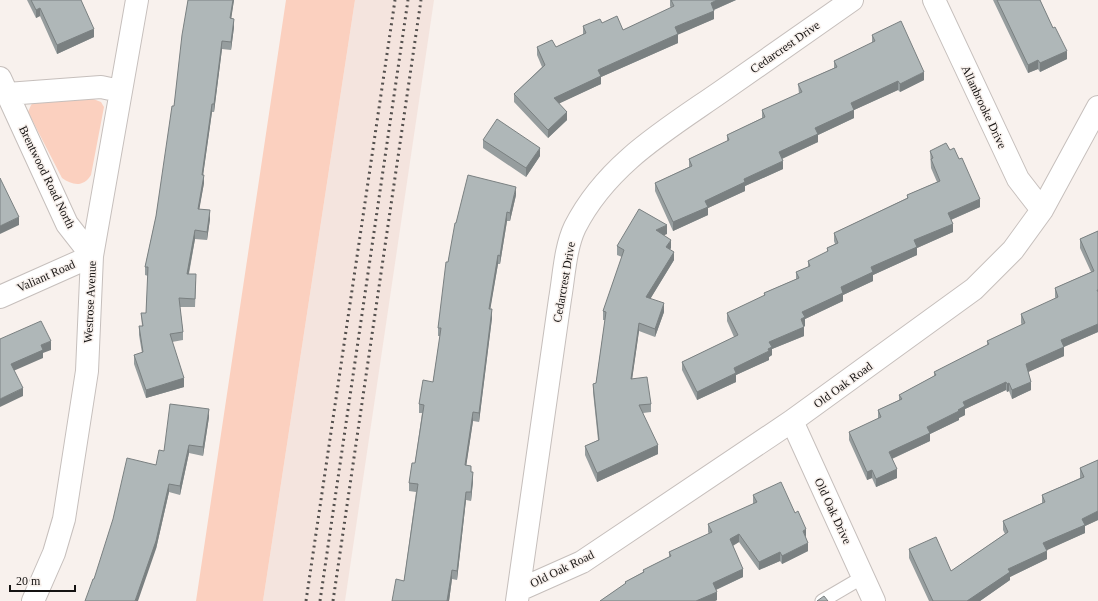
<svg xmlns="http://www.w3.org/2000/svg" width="1098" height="601" font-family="Georgia,serif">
<rect width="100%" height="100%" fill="#f8f1ed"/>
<path fill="#f4e4de" d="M355 0H434L345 601H263Z"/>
<path fill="#fbd0bf" d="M286 0H355L263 601H196Z
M88 97 101 102 104 107 91 175C83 188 72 185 62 178L28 112 31 105 35 101Z"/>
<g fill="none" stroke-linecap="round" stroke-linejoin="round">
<g stroke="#c6bfbc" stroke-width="15">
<path id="lane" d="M822 601 863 577"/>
</g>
<g stroke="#c6bfbc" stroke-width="24">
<path id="street" d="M934 0 1018 179 1042 210
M0 78 67 224 92 256 0 297
M7 94 101 87 120 91
M792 421 874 601
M519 590 582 562 792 421 974 289 1013 250 1042 210 1098 107
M33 601 54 553 64 519 87 371 92 256 137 0
M517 601 560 299C564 276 565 248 575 227 607 164 666 130 722 91 766 60 809 30 852 0"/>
</g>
<use href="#lane" stroke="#fff" stroke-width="13"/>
<use href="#street" stroke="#fff" stroke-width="22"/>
<path stroke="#54504e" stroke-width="3" stroke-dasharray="2 4" stroke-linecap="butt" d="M306 601 395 0
M320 601 408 0
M333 601 421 0"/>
</g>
<path fill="#969d9e" d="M27 0H81L94 37 57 54 40 16 36 18Z
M188 0H234L231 18 234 27 231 50 222 49 214 112H212L203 175 204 183 199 209 210 219 207 240 195 239 189 274 196 282 195 307H180L183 332V340L172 342 184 387 146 398 134 364V355L142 353 139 335V326H142L141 313H146L148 276 145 275V267L156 216 174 106Z
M670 0H736L714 10V19L678 34V43L601 77V84L559 103 567 120 548 138 514 102V94L542 67 537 55V47H556L583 35V26L602 23 623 30 671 8 670 6Z
M993 0H1040L1067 59 1040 72 1038 69 1028 73Z
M872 35 924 80 900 92 898 90 854 110V118L818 135V142L782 159 783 169 745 186V191L708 208V215L673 231 655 191V183L689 167V159L727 141V135L762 118V110L799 94 798 84 834 68V61L872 43Z
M483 140 540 156 526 177 483 148Z
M950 150 980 207 951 220 953 232 917 248V255L873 275V281L843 295V301L805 319V326H804V336L772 349V355L769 357V360L736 375V382L697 400 682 370V362L734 337 727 321V313L764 296V293L796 279V272L808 267V261L827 252V248L835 244 834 241V233L907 198V195L937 182 931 168 930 151Z
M516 195 510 221H507L500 264H498L490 309 492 318 479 422 473 421 466 466 471 472 473 481 471 501 466 500 457 580 452 579 449 601H392L404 581 416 492 409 491V483L415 463 422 413H419V404L433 382 440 336H438V328L448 262 456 223Z
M1098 231V332L1064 347V356L1028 372 1031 390 1012 399 1009 391 1007 392 1006 390 965 409V415L959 418V420L930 434V441L892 459 897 478 876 487 872 478 867 480 849 440V432L878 419V410L899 400V395L934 376V372L987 345V341L1022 325 1021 323V314L1056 299 1055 297V288L1091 272 1080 248V239Z
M667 234 663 235 671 248 670 249 674 260 650 299 664 312 655 337 639 331 632 379 651 404V412L643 413 658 454 597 482 585 455V446L598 440 593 392V384L596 383 605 320H603V311L622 257 617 255V246Z
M209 417 203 456 189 453 180 495 169 492 156 549V465L164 451Z
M1098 460V520L1085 526V533L1046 550 1047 559 1010 577V580L980 601H929L909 558V549L951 571 1005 534 1003 530V521L1042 503V495L1080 478V468Z
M753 495 806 538 808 551 782 564 780 561 759 570 739 542 733 546 743 577 716 590 717 600 715 601H600L625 584V582L643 572V570L669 557V552L709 534 708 532V524L753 504Z"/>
<path fill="#7a8081" d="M233 0H234L230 27V18Z
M717 0H736L711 11V3Z
M40 8V16L36 18V10Z
M714 11V19L675 36V27Z
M234 19V27L231 50V42Z
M94 29V37L57 54V45Z
M678 34V43L601 77V84L554 106V98L598 70Z
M222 41V49L214 112V104Z
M1067 51V59L1040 72V63Z
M1038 60V69L1028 73V65Z
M924 72V80L900 92V84Z
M898 81V90L854 110V118L818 135V142L779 160V152L815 128 851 103Z
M212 104V112L202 183V175Z
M567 112V120L548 138V130Z
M540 148V156L526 177V168Z
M783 161V169L745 186V191L708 208V215L673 231V222L705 201 744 179Z
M204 175V183L198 217V209Z
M516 187V195L510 221V213Z
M980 199V207L948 221V213Z
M210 210V219L207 240V232Z
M507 212V221L500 264V256Z
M19 217V225L0 234V226Z
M953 224V232L917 248V255L873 275V281L843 295V301L805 319V326L801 328V319L802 312 914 240Z
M667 225V234L656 239V230Z
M195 230V239L187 282V274Z
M671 240V248L666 255V247Z
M674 252V260L646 306V297Z
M498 255V264L489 317V309Z
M664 303V312L655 337V329Z
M492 309V318L479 422V413Z
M639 323V331L631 387V379Z
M1098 324V332L1061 348V340Z
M804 327V336L772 349V355L769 357V360L736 375V382L697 400V392L734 368 768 349 769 342Z
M51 341V350L43 353V358L11 372V364L41 345Z
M1064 347V356L1026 373V364Z
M184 378V387L146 398V390Z
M1006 382V390L965 409V415L959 418V420L930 434V441L889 460V452L927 427 958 410 963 402Z
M1031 382V390L1012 399V390Z
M1009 383V391L1007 392V384Z
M23 388V396L0 407V399Z
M209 409V417L203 456V447Z
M473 412V421L465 474V465Z
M189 445V453L180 495V486Z
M658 445V454L597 482V473Z
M897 469V478L876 487V479Z
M872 470V478L867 480V472Z
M473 472V481L471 501V492Z
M169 484V492L156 549 138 601H135Z
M466 492V500L457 580V571Z
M1098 511V520L1085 526V533L1043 552V543L1082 519Z
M806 529V538L803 531Z
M739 534V542L730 547V539Z
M808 543V551L782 564V556Z
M1047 551V559L1010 577V580L980 601H967L1008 569Z
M780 552V561L759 570V562Z
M743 569V577L713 591V583Z
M452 570V579L449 601H447Z
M717 592V600L715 601H696Z"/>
<path fill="#afb7b8" stroke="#7a8081" d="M31 0H81L94 29 57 45 40 8 36 10Z
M188 0H233L230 18 234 19 231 42 222 41 214 104H212L202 175H204L198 209 210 210 207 232 195 230 187 274H196L195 299 179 298 183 332 170 334 184 378 146 390 134 355 143 352 139 326H143L141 313H146L148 267H145L156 216 172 106H174L182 35Z
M671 0H717L711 3 714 11 675 27 678 34 598 70 601 76 554 98 567 112 548 130 514 94 545 65 537 47 552 40 556 47 586 33 583 26 600 19 602 23 617 16 623 30 674 6Z
M997 0H1040L1053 28 1055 27 1067 51 1040 63 1038 60 1028 65Z
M901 21 924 72 900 84 898 81 851 103 854 110 815 128 818 134 779 152 783 161 744 179 745 182 705 201 708 207 673 222 655 183 692 166 689 159 729 140 727 135 765 117 762 110 802 92 798 84 837 67 834 61 875 41 872 35Z
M497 119 540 148 526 168 483 140Z
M946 143 950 150 954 148 959 159 962 158 980 199 948 213 953 224 914 240 917 247 871 267 873 272 841 287 843 293 802 312 805 317 801 319 804 327 769 342 772 347 768 349 769 351 734 368 736 373 697 392 682 362 738 335 727 313 765 295 764 293 799 278 796 272 810 266 808 261 828 251 827 248 838 243 834 233 908 198 907 195 940 181 931 159 933 158 930 151Z
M468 175 516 187 510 213 507 212 500 256 498 255 489 309H492L479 413 473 412 465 465 471 466V472H473L471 492H466L457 571 452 570 447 601H392L396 579 404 581 418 484 409 483 412 463H415L424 405 419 404 423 380 433 382 441 328H438L446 262H448L455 223H456Z
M0 178 19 217 0 226Z
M639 209 667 225 656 230 671 240 666 247 674 252 646 297 664 303 655 329 639 323 631 379 647 377 651 404 639 405 658 445 597 473 585 446 599 440 593 384 596 383 606 312 603 311 624 250 617 246Z
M1098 231V290H1097L1098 292V324L1061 340 1064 347 1026 364 1031 382 1012 390 1009 383 1007 384 1006 382 963 402 965 406 958 410 959 411 927 427 930 433 889 452 897 469 876 479 872 470 867 472 849 432 881 417 878 410 902 399 899 395 936 375 934 372 989 344 987 341 1025 323 1021 314 1058 297 1055 288 1094 271 1080 239Z
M41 321 51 341 41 345 43 350 11 364 23 388 0 399V339Z
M170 404 209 409 203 447 189 445 180 486 169 484 156 541 135 601H85L93 579H94L113 519 127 458 156 465 159 450 164 451Z
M1098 460V511L1082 519 1085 525 1043 543 1047 551 1008 569 1010 572 967 601H933L909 549 936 537 951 571 1008 532 1003 521 1045 502 1042 495 1084 477 1080 468Z
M781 482 795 513 798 511 806 529 803 531 808 543 782 556 780 552 759 562 739 534 730 539 743 569 713 583 717 592 696 601H600L626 583 625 582 644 572 643 570 671 556 669 552 712 532 708 524 757 502 753 495Z
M824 596 828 601H817Z"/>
<g text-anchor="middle" stroke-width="3" stroke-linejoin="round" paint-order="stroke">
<g font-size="12" fill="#151312" stroke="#f8f1ed">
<text transform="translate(785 47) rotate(-35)" y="4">Cedarcrest Drive</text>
<text transform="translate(984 107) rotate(65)" y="4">Allanbrooke Drive</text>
<text transform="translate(47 177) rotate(64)" y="4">Brentwood Road North</text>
<text transform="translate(46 276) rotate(-24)" y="4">Valiant Road</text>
<text transform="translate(564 282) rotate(-80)" y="4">Cedarcrest Drive</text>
<text transform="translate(90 302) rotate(-87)" y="4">Westrose Avenue</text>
<text transform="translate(843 385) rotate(-36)" y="4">Old Oak Road</text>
<text transform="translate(833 511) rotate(65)" y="4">Old Oak Drive</text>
<text transform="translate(562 569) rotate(-26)" y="4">Old Oak Road</text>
</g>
</g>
<path d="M10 585v6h65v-6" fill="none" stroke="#151312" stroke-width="2"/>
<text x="16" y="585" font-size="12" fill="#151312" stroke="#f8f1ed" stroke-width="3" paint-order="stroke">20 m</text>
</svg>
